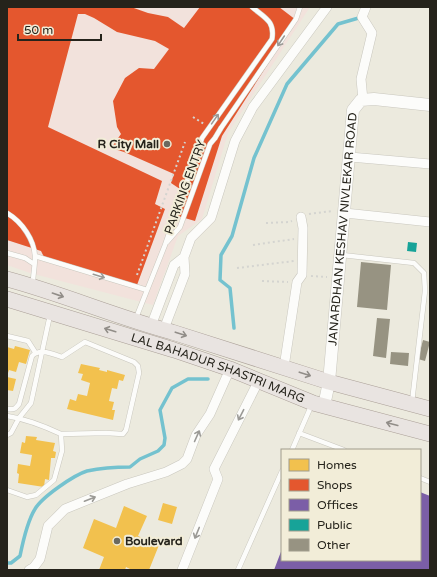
<svg xmlns="http://www.w3.org/2000/svg" width="437" height="577" font-family="'Varela Round',sans-serif">
<rect width="100%" height="100%" fill="#eceade"/>
<path fill="#f2e2dc" d="M7 7H310L228 133 202 219 178 236 153 305 30 273 7 265Z"/>
<path fill="#f2c14e" d="M15 346 30 350 26 364 19 362 16 372 9 370 7 376V347L14 349Z
M81 364 100 368 99 370 107 372V370L125 375 123 381 119 380 117 389 112 388 109 401 114 402 112 410H115L113 420 67 409 70 399 76 401 78 394 87 396 90 383 81 380 83 374 78 373Z
M7 377 16 379 13 391 7 390Z
M26 436 37 437 36 440 55 443 53 451 56 452 55 458H51L49 480 45 479 44 487 18 483 19 474 17 473 18 464 30 466 32 455 20 453 22 442 25 443Z
M163 503 177 507 172 524 158 520Z
M124 506 147 516 138 536 159 545 149 570H132L126 567 125 570H99L104 557 83 548 94 519 116 528Z"/>
<path fill="#e4572e" d="M7 7H131L148 13 168 17 184 28 200 7H279L296 20 222 136 195 221 171 214 180 189 171 183 174 174 124 152 111 148 121 134 117 127 113 101 125 78 139 68 154 69 169 49 155 41 117 32 94 18 85 14H78L48 127 162 181 155 204 165 209 137 285 44 257 41 251 7 240Z"/>
<path fill="#7b5ea7" d="M420 492 430 496V570H274L282 549V560H420Z"/>
<path fill="#17a398" d="M408 242 417 243 416 252 407 251Z"/>
<g fill="none" stroke-linecap="round" stroke-linejoin="round">
<path stroke="#74c2cf" stroke-width="3.5" d="M234 328 230 288 220 280 221 255 232 236 254 158 287 84 338 24 362 17
M7 563H11L20 556C23 541 27 522 35 509 42 497 74 475 87 471 101 468 116 467 130 467L140 459 158 451 164 445 165 438 160 410 172 388 188 379H208"/>
</g>
<path fill="#979382" d="M361 262 391 265 387 310 357 307Z
M377 318 390 319 386 358 373 356Z
M423 340 430 342 425 361 418 359Z
M391 352 409 353 408 366 390 364Z"/>
<g fill="none" stroke-linecap="round" stroke-linejoin="round">
<g stroke="#c9c7be" stroke-width="5.5">
<path id="service" d="M221 128 296 19 300 7
M7 213C22 222 35 240 35 258 35 266 33 275 33 283
M167 242 180 227 210 144 215 138
M7 253 25 258 34 264
M342 255 414 263 424 273 425 291 412 402
M35 256 147 290
M136 318 165 245 202 138 272 39C275 21 265 18 252 7
M7 336 28 341 35 352
M7 409C14 410 15 409 19 404L32 356C40 348 52 354 62 357L85 342 134 362 138 366 139 373 126 430 123 434 106 433 61 434
M7 416C26 419 44 426 61 434L62 451 54 480 36 495 27 497 7 490
M299 433 344 450
M7 435 11 433 19 418 31 403 50 315
M292 450 312 404
M420 478 430 482
M238 570 282 471"/>
</g>
<g stroke="#c9c7be" stroke-width="10">
<path id="minor" d="M363 100 361 79 372 33 362 17 366 7
M350 157 430 164
M345 213 430 222
M151 326 174 265 184 257
M164 329 185 274 184 257 191 238 211 218 235 141 253 107 327 7
M284 367 297 282 302 275 303 228 301 217
M29 570 34 567 40 559 48 526 65 509 127 484 166 472 182 464 187 459 196 435 210 414 230 369
M182 570 218 479 214 469 259 380"/>
</g>
<g stroke="#c9c7be" stroke-width="13">
<g id="tertiary">
<path id="s1" d="M324 406 329 382 353 110 361 100 374 99 430 105"/>
</g>
</g>
<g stroke="#aba098" stroke-width="16">
<g id="primary">
<path d="M7 279C63 294 116 317 172 332L329 382 430 409"/>
<path id="s2" d="M7 299 174 350 230 369 313 403 430 434"/>
</g>
</g>
<path stroke="#d4d4d0" stroke-width="2" stroke-dasharray="2 3" stroke-linecap="butt" d="M193 117 204 124
M309 214 332 211
M266 223 289 222 292 221
M253 245 294 239
M237 268 294 261
M137 275 185 142
M311 276 327 277
M262 281 288 282"/>
<use href="#service" stroke="#fcfcfa" stroke-width="4.5"/>
<use href="#minor" stroke="#fcfcfa" stroke-width="9"/>
<use href="#tertiary" stroke="#fcfcfa" stroke-width="12"/>
<use href="#primary" stroke="#e9e4e1" stroke-width="15"/>
<g stroke="#c9c7be" stroke-width="5.5" stroke-linecap="butt">
<path id="service-bridge" d="M215 138 221 128"/>
</g>
<use href="#service-bridge" stroke="#fcfcfa" stroke-width="4.5"/>
</g>
<defs><path id="oneway-shaft" d="M-6 0H5M1.5-3L5.5 0L1.5 3" fill="none" stroke-width="1.6" stroke-linecap="round" stroke-linejoin="round"/></defs>
<g stroke="#9b9a96">
<use href="#oneway-shaft" transform="translate(281 41) rotate(124)"/>
<use href="#oneway-shaft" transform="translate(215 119) rotate(-55)"/>
<use href="#oneway-shaft" transform="translate(99 276) rotate(17)"/>
<use href="#oneway-shaft" transform="translate(241 415) rotate(117)"/>
<use href="#oneway-shaft" transform="translate(197 436) rotate(-66)"/>
<use href="#oneway-shaft" transform="translate(90 499) rotate(-21)"/>
<use href="#oneway-shaft" transform="translate(197 533) rotate(112)"/>
</g>
<g stroke="#918d88">
<use href="#oneway-shaft" transform="translate(58 295) rotate(19)"/>
<use href="#oneway-shaft" transform="translate(110 330) rotate(-163)"/>
<use href="#oneway-shaft" transform="translate(181 334) rotate(18)"/>
<use href="#oneway-shaft" transform="translate(305 374) rotate(18)"/>
<use href="#oneway-shaft" transform="translate(392 424) rotate(-165)"/>
</g>
<g fill="#6b695f" stroke="#f2edd8" stroke-width="1.5">
<circle cx="167" cy="144" r="4"/>
<circle cx="117" cy="541" r="4"/>
</g>
<g text-anchor="middle" stroke-width="4" stroke-linejoin="round" paint-order="stroke">
<g font-size="12" font-weight="bold" fill="#25231b" stroke="#f2edd8" text-anchor="end">
<text x="159" y="148">R City Mall</text>
<text x="125" y="545" text-anchor="start">Boulevard</text>
</g>
<g font-size="12" fill="#25231b" stroke="#f2edd8">
<text transform="translate(185 187) rotate(-70)" y="4">PARKING ENTRY</text>
<text dy="4" stroke="none"><textPath href="#s1" startOffset="178">JANARDHAN KESHAV NIVLEKAR ROAD</textPath></text>
<text dy="4" stroke="none"><textPath href="#s2" startOffset="222">LAL BAHADUR SHASTRI MARG</textPath></text>
</g>
</g>
<rect width="437" height="577" fill="none" stroke="#25231b" stroke-width="16"/>
<rect x="281" y="449" width="140" height="112" fill="#f2edd8" stroke="#a09c8c"/>
<rect x="289" y="459" width="20" height="12" fill="#f2c14e" stroke="#a09c8c"/>
<text x="317" y="469" font-size="12" fill="#25231b">Homes</text>
<rect x="289" y="479" width="20" height="12" fill="#e4572e" stroke="#a09c8c"/>
<text x="317" y="489" font-size="12" fill="#25231b">Shops</text>
<rect x="289" y="499" width="20" height="12" fill="#7b5ea7" stroke="#a09c8c"/>
<text x="317" y="509" font-size="12" fill="#25231b">Offices</text>
<rect x="289" y="519" width="20" height="12" fill="#17a398" stroke="#a09c8c"/>
<text x="317" y="529" font-size="12" fill="#25231b">Public</text>
<rect x="289" y="539" width="20" height="12" fill="#979382" stroke="#a09c8c"/>
<text x="317" y="549" font-size="12" fill="#25231b">Other</text>
<path d="M18 34v6h83v-6" fill="none" stroke="#25231b" stroke-width="2"/>
<text x="24" y="34" font-size="12" fill="#25231b" stroke="#f2edd8" stroke-width="3" paint-order="stroke">50 m</text>
</svg>
